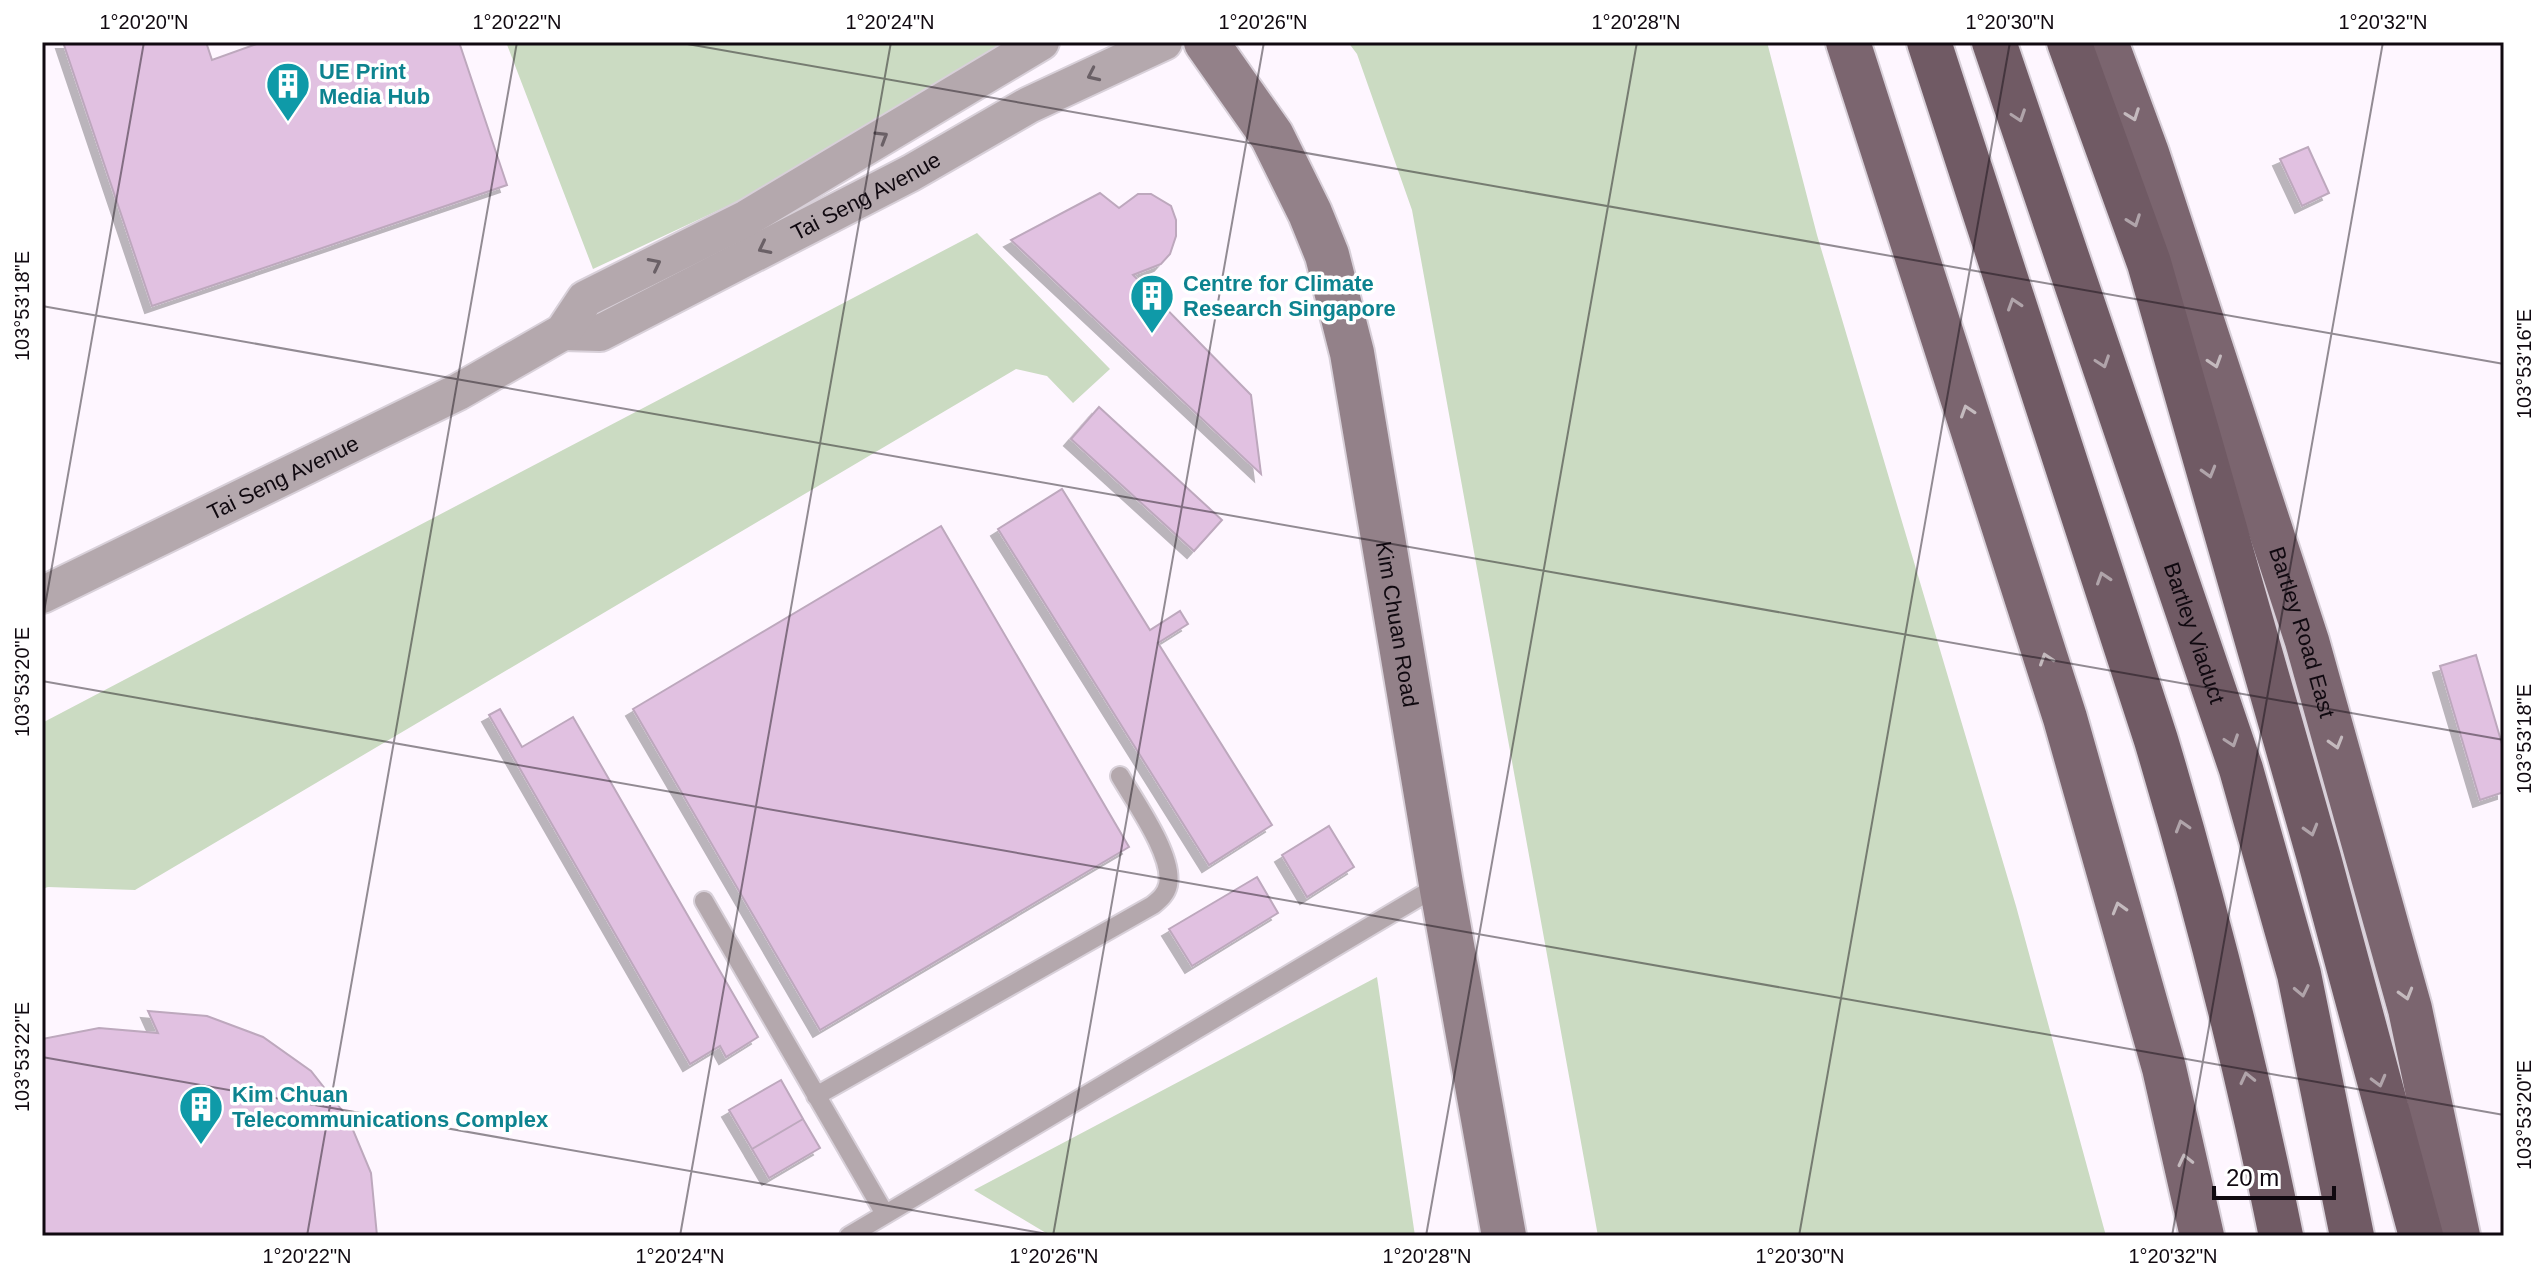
<svg xmlns="http://www.w3.org/2000/svg" width="2546" height="1278" font-family="Helvetica,sans-serif">
<defs>
<filter id="shadow"><feDropShadow dx="-7" dy="7" stdDeviation="0" flood-color="#0004"/></filter>
</defs>
<rect width="100%" height="100%" fill="#fef6ff"/>
<path fill="#cbdbc2" d="M506 42H1046L976 90 593 269Z
M1348 42H1767L1817 235 2016 906 2106 1236H1598L1412 210 1357 54Z
M977 233 1110 369 1073 403 1047 376 1016 369 135 890 48 887 42 889V723Z
M1377 977 1415 1236H1051L974 1190Z"/>
<path fill="#e1c1e1" stroke="#bda8bd" stroke-width="2" filter="url(#shadow)" d="M63 42H206L212 60 262 42H459L507 185 152 306Z
M2308 147 2329 193 2302 206 2280 159Z
M1100 193 1119 208 1138 194H1151L1171 206 1176 220V236L1170 254 1161 264 1133 275 1251 395 1261 474 1011 240Z
M1099 407 1222 520 1194 551 1071 439Z
M1062 489 1150 630 1180 611 1188 624 1158 643 1272 825 1209 865 998 529Z
M941 526 1129 847 820 1030 633 709Z
M2476 655 2504 751V792L2480 800 2440 666Z
M500 709 522 747 573 717 758 1037 726 1057 720 1046 690 1064 489 715Z
M1329 826 1354 867 1307 897 1282 855Z
M1257 877 1278 913 1192 966 1169 929Z
M148 1011 207 1016 263 1037 311 1071 348 1118 371 1173 377 1236H42V1039L99 1028 158 1033Z
M781 1080 803 1119 752 1149 729 1110Z
M803 1119 820 1148 769 1178 752 1149Z"/>
<g fill="none" stroke-linecap="round" stroke-linejoin="round">
<g stroke="#d8d0d9" stroke-width="22">
<path id="service" d="M704 901 885 1214
M816 1096 1153 905C1160 899 1166 894 1168 885 1174 856 1135 802 1120 776
M849 1236 1441 884"/>
</g>
<g stroke="#d8d0d9" stroke-width="40">
<g id="minor">
<path id="s1" d="M563 332 600 333 911 173 1029 105 1164 42"/>
<path id="s2" d="M42 595 458 392 563 332 585 299 747 218 1041 42"/>
</g>
</g>
<g stroke="#d8d0d9" stroke-width="48">
<g id="secondary">
<path id="s3" d="M1206 42 1272 136 1310 213 1327 255 1352 353 1441 884 1504 1236"/>
</g>
</g>
<g stroke="#d8d0d9" stroke-width="48">
<g id="primary">
<path d="M1848 42 2065 718 2164 1068 2202 1236"/>
<path id="s4" d="M2106 42 2147 153 2307 641 2410 1009 2458 1236"/>
</g>
</g>
<g stroke="#d8d0d9" stroke-width="48">
<g id="trunk">
<path d="M1929 42 2156 740C2205 904 2247 1068 2281 1236"/>
<path id="s5" d="M1994 42 2241 769 2299 974 2352 1236"/>
<path d="M2069 42 2149 263 2319 858 2421 1236"/>
</g>
</g>
<use href="#service" stroke="#b4a8ad" stroke-width="18"/>
<use href="#minor" stroke="#b4a8ad" stroke-width="36"/>
<use href="#secondary" stroke="#938189" stroke-width="44"/>
<use href="#primary" stroke="#7b656f" stroke-width="44"/>
<use href="#trunk" stroke="#705a64" stroke-width="44"/>
</g>
<defs><path id="oneway-chevron" d="M-2-3.5L2.5 0L-2 3.5" fill="none" stroke-width="1.6" stroke-linecap="round" stroke-linejoin="round" transform="scale(2)"/></defs>
<g stroke="#6a6066">
<use href="#oneway-chevron" transform="translate(1093 75) rotate(155)"/>
<use href="#oneway-chevron" transform="translate(882 137) rotate(-31)"/>
<use href="#oneway-chevron" transform="translate(764 248) rotate(153)"/>
<use href="#oneway-chevron" transform="translate(655 264) rotate(-27)"/>
</g>
<g stroke="#c4babe">
<use href="#oneway-chevron" transform="translate(2133 115) rotate(70)"/>
<use href="#oneway-chevron" transform="translate(2215 362) rotate(72)"/>
<use href="#oneway-chevron" transform="translate(1967 411) rotate(-108)"/>
<use href="#oneway-chevron" transform="translate(2046 659) rotate(-108)"/>
<use href="#oneway-chevron" transform="translate(2336 743) rotate(74)"/>
<use href="#oneway-chevron" transform="translate(2119 908) rotate(-106)"/>
<use href="#oneway-chevron" transform="translate(2406 994) rotate(74)"/>
<use href="#oneway-chevron" transform="translate(2185 1160) rotate(-103)"/>
</g>
<g stroke="#b0a4aa">
<use href="#oneway-chevron" transform="translate(2019 116) rotate(71)"/>
<use href="#oneway-chevron" transform="translate(2134 221) rotate(70)"/>
<use href="#oneway-chevron" transform="translate(2014 304) rotate(-108)"/>
<use href="#oneway-chevron" transform="translate(2103 362) rotate(71)"/>
<use href="#oneway-chevron" transform="translate(2209 472) rotate(74)"/>
<use href="#oneway-chevron" transform="translate(2103 578) rotate(-108)"/>
<use href="#oneway-chevron" transform="translate(2232 741) rotate(71)"/>
<use href="#oneway-chevron" transform="translate(2182 826) rotate(-107)"/>
<use href="#oneway-chevron" transform="translate(2311 830) rotate(74)"/>
<use href="#oneway-chevron" transform="translate(2302 991) rotate(78)"/>
<use href="#oneway-chevron" transform="translate(2247 1078) rotate(-103)"/>
<use href="#oneway-chevron" transform="translate(2379 1081) rotate(75)"/>
</g>
<path fill="none" stroke="#100910" stroke-width="2" stroke-opacity="0.45" d="M676 42 2504 364M42 306 2504 740M42 623 144 42M42 681 2504 1115M42 1057 1059 1236M307 1236 517 42M680 1236 891 42M1053 1236 1264 42M1426 1236 1637 42M1799 1236 2010 42M2172 1236 2383 42"/>
<defs>
<g id="building-pin" transform="scale(2.3)"><path d="M0 17L-7.5 6A9.5 9.5 0 1 1 7.5 6Z" fill="#0f9aa8" stroke="#fff"/><path d="M-4-6H4V6H1V3H-1V6H-4ZM-2.5-4.3h1.7v1.8h-1.7ZM.8-4.3h1.7v1.8H.8ZM-2.5-1h1.7V.8h-1.7ZM.8-1h1.7V.8H.8Z" fill="#fff"/></g>
</defs>
<g fill-rule="evenodd">
<use href="#building-pin" x="288" y="84"/>
<use href="#building-pin" x="1152" y="296"/>
<use href="#building-pin" x="201" y="1107"/>
</g>
<g text-anchor="middle" stroke-width="7" stroke-linejoin="round" paint-order="stroke">
<g font-size="22" font-weight="bold" fill="#0d838f" stroke="#fff" text-anchor="start">
<text x="319" y="79">UE Print<tspan x="319" dy="25">Media Hub</tspan></text>
<text x="1183" y="291">Centre for Climate<tspan x="1183" dy="25">Research Singapore</tspan></text>
<text x="232" y="1102">Kim Chuan<tspan x="232" dy="25">Telecommunications Complex</tspan></text>
</g>
<g font-size="22" fill="#100910" stroke="#fff">
<text dy="8" stroke="none"><textPath href="#s1" startOffset="336">Tai Seng Avenue</textPath></text>
<text dy="8" stroke="none"><textPath href="#s2" startOffset="268">Tai Seng Avenue</textPath></text>
<text dy="8" stroke="none"><textPath href="#s3" startOffset="622">Kim Chuan Road</textPath></text>
<text dy="8" stroke="none"><textPath href="#s5" startOffset="624">Bartley Viaduct</textPath></text>
<text dy="8" stroke="none"><textPath href="#s4" startOffset="622">Bartley Road East</textPath></text>
</g>
</g>
<rect width="2546" height="1278" fill="none" stroke="#ffffff" stroke-width="88"/>
<path d="M2214 1186v12h120v-12" fill="none" stroke="#100910" stroke-width="4"/>
<text x="2226" y="1186" font-size="24" fill="#100910" stroke="#ffffff" stroke-width="6" paint-order="stroke">20 m</text>
<rect x="44" y="44" width="2458" height="1190" fill="none" stroke="#100910" stroke-width="3"/>
<g font-size="20" text-anchor="middle" fill="#100910">
<text x="144" y="29">1°20'20"N</text>
<text x="517" y="29">1°20'22"N</text>
<text x="890" y="29">1°20'24"N</text>
<text x="1263" y="29">1°20'26"N</text>
<text x="1636" y="29">1°20'28"N</text>
<text x="2010" y="29">1°20'30"N</text>
<text x="2383" y="29">1°20'32"N</text>
<text transform="translate(22 306) rotate(-90)" y="7">103°53'18"E</text>
<text transform="translate(2524 364) rotate(-90)" y="7">103°53'16"E</text>
<text transform="translate(22 682) rotate(-90)" y="7">103°53'20"E</text>
<text transform="translate(2524 739) rotate(-90)" y="7">103°53'18"E</text>
<text transform="translate(22 1057) rotate(-90)" y="7">103°53'22"E</text>
<text transform="translate(2524 1115) rotate(-90)" y="7">103°53'20"E</text>
<text x="307" y="1263">1°20'22"N</text>
<text x="680" y="1263">1°20'24"N</text>
<text x="1054" y="1263">1°20'26"N</text>
<text x="1427" y="1263">1°20'28"N</text>
<text x="1800" y="1263">1°20'30"N</text>
<text x="2173" y="1263">1°20'32"N</text>
</g>
</svg>
